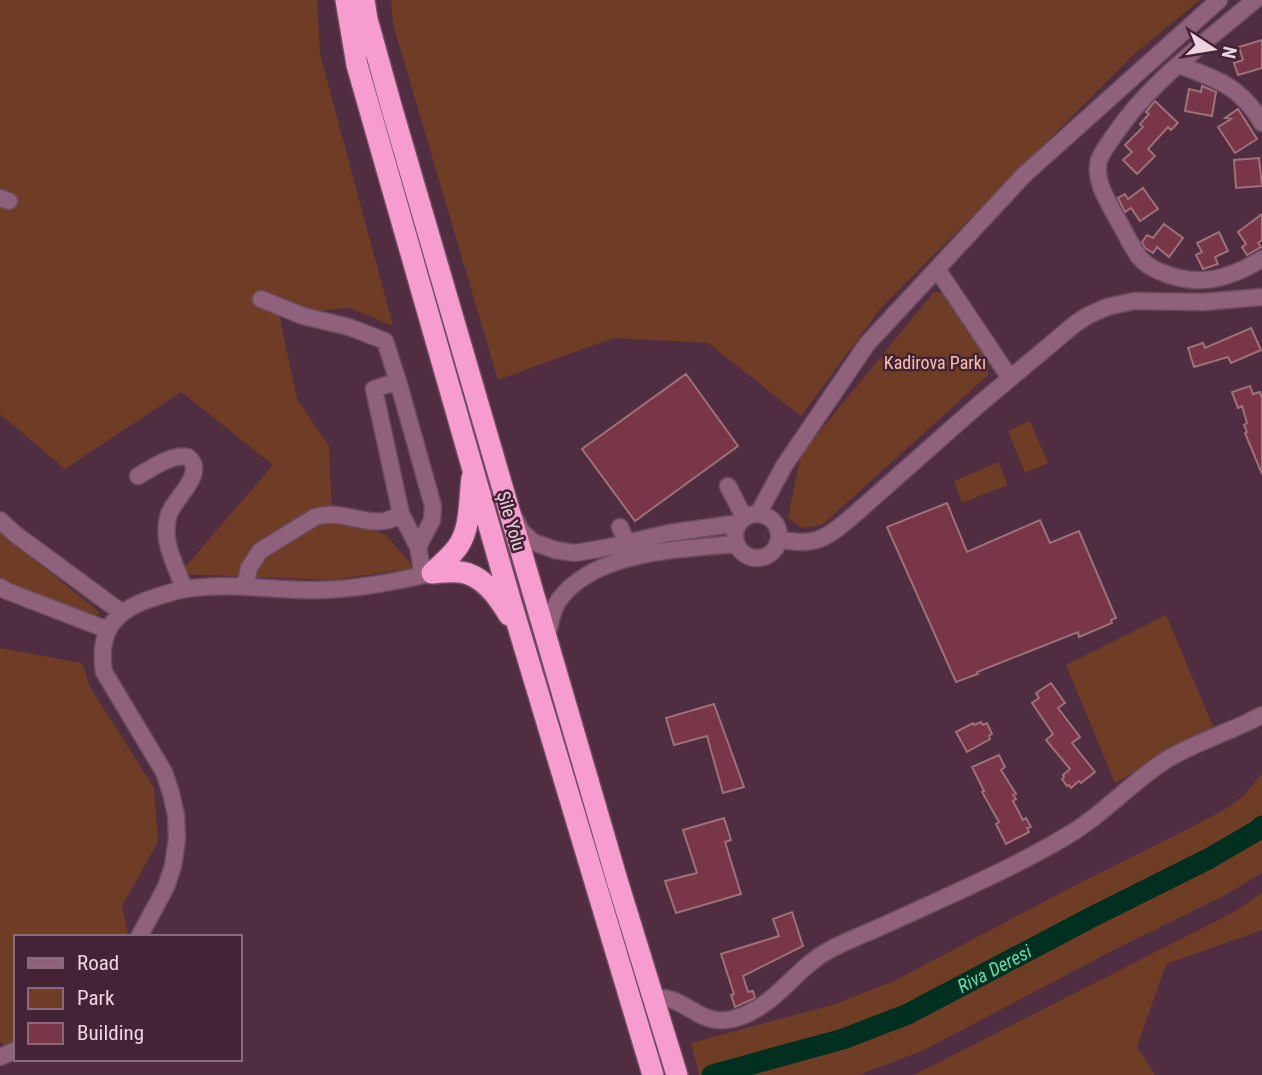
<svg xmlns="http://www.w3.org/2000/svg" width="1262" height="1075" font-family="'Roboto Condensed',sans-serif">
<rect width="100%" height="100%" fill="#502d41"/>
<path fill="#6f3d26" d="M0 0H317L320 54 393 326 350 308 279 314 297 399 329 446 332 517 386 535 415 568 331 580 179 574 273 465 181 392 65 469 0 414Z
M391 0H1200L1134 54 880 309 801 416 708 343 613 338 498 380 393 24Z
M934 292 947 294 988 363V375L822 525 801 528 788 517 801 454Z
M1030 421 1048 463 1025 473 1008 431Z
M999 462 1007 485 962 503 954 481Z
M0 532 99 612 89 626 0 591Z
M1166 615 1213 726 1115 783 1066 665Z
M0 648 82 663 90 687 154 788 158 842 122 906 128 933 126 937H16V1042L5 1047 0 1041Z
M1262 774V873L1227 894 1108 953 924 1050 859 1075H699L691 1043 832 1005 894 981 1074 886 1192 827 1227 808 1244 795Z
M1262 893V930L1166 964 1137 1047 1155 1075H914L1234 912Z"/>
<g fill="none" stroke-linecap="round" stroke-linejoin="round">
<path stroke="#013020" stroke-width="21" id="s1" d="M712 1075 843 1039 908 1014 1090 918 1208 859 1258 830 1262 826"/>
</g>
<path fill="#783648" stroke="#9e707a" stroke-width="2" d="M1262 40V68L1238 75 1234 63 1243 60 1239 47Z
M1202 86 1216 92 1212 116 1185 111 1189 89 1201 92Z
M1155 101 1178 123 1171 130 1168 127 1148 149 1155 156 1137 174 1123 160 1132 152 1125 145 1143 127 1140 124 1149 114 1146 112Z
M1238 109 1257 139 1235 153 1218 127 1231 119 1225 118Z
M1259 158 1262 186 1236 188 1234 160Z
M1143 188 1158 209 1140 221 1131 208 1125 212 1118 198 1125 194 1128 199Z
M1262 214V240L1258 243 1261 247 1247 255 1242 247 1246 244 1238 232Z
M1164 224 1183 238 1169 257 1157 247 1153 253 1145 248 1142 242 1147 235 1153 238Z
M1219 232 1228 251 1215 257 1218 264 1203 269 1196 255 1202 252 1197 243Z
M1251 328 1261 350 1231 363 1228 357 1194 367 1188 348 1203 343 1205 348Z
M686 374 738 446 635 521 582 449Z
M1250 386 1253 394 1260 392 1262 398V474L1245 433 1247 432 1244 425 1247 423 1242 406 1238 408 1232 392Z
M947 503 967 552 1040 520 1050 543 1079 531 1116 618 1111 620 1112 623 1079 637 1078 632 977 672 978 674 956 682 887 527Z
M1051 683 1065 703 1058 708 1080 737 1072 743 1095 772 1081 783 1079 781 1071 788 1069 785 1067 786 1062 779 1064 777 1063 775 1070 769 1046 740 1053 734 1032 703 1039 698 1036 693Z
M714 704 744 787 723 793 707 736 674 745 666 718Z
M981 722 983 725 987 723 992 734 989 736 990 739 967 752 956 732 973 723 974 725Z
M999 755 1005 767 1001 770 1016 794 1013 795 1016 799 1013 801 1023 820 1026 818 1031 827 1027 828 1029 832 1006 844 996 824 999 822 982 792 984 791 972 767Z
M724 818 731 840 725 842 741 894 676 913 665 881 697 873 683 830Z
M792 912 803 946 743 976 748 992 753 991 755 998 735 1007 731 995 734 994 721 954 779 936 773 919Z"/>
<g fill="none" stroke-linecap="round" stroke-linejoin="round">
<g stroke="#6c4b5e" stroke-width="19">
<path id="minor" d="M1255 0C1206 42 1149 82 1113 137 1108 144 1102 152 1099 160 1094 180 1106 198 1115 215 1123 228 1130 244 1139 257 1144 263 1153 269 1161 272 1198 288 1229 279 1262 259
M1179 65C1216 79 1241 86 1262 123
M0 198 9 201
M937 269 1010 378
M261 299 303 316 349 327 385 341 398 381 433 506 432 520 418 547
M398 381 374 389 401 514 418 547 423 575
M138 476C152 468 171 454 188 457 207 473 176 496 169 514 160 540 176 565 184 589
M728 486 744 517
M735 536a22 22 0 1 1 44 0a22 22 0 1 1-44 0Z
M758 514 784 466 867 344 1024 175 1219 0
M0 520 15 534 121 612
M516 520 521 531 533 542 555 550 575 553 610 547 669 533 739 523
M620 527 627 543
M779 539C816 548 828 537 855 514L976 407 1075 324 1087 316 1107 307 1134 301 1203 302 1262 297
M0 587 7 591 108 630
M245 587 249 568 260 551 315 517C348 507 371 534 401 514
M547 636C550 625 552 610 559 600 594 551 682 549 736 544
M139 937 166 887 173 866 177 839 176 815 171 793 164 772 104 672C98 633 112 612 150 599 162 595 174 591 186 589 230 582 276 591 320 590 357 589 395 582 432 573
M654 998C687 995 697 1027 733 1019 777 1007 793 969 831 949 850 939 870 932 889 923 948 896 1009 870 1065 837 1102 816 1130 783 1166 760 1197 741 1231 732 1262 715
M0 1057 16 1050"/>
</g>
<g stroke="#6c4b5e" stroke-width="24">
<path id="highway" d="M346 0 357 65 512 606 653 1075
M364 0 367 19 392 109 617 880 677 1075
M432 573C441 572 451 571 460 572 482 574 498 597 509 615
M432 573C441 564 452 556 459 545 471 526 469 499 472 478"/>
</g>
<use href="#minor" stroke="#8f617b" stroke-width="16"/>
<use href="#highway" stroke="#f69ccf" stroke-width="21"/>
</g>
<g text-anchor="middle" stroke-width="5" stroke-linejoin="round" paint-order="stroke">
<g font-size="18" fill="#fac1a7" stroke="#452337">
<text x="935" y="369">Kadirova Parkı</text>
</g>
<g font-size="18" fill="#ecd4e0" stroke="#452337">
<text transform="translate(511 521) rotate(74)" y="6">Şile Yolu</text>
</g>
<g font-size="19" font-style="italic" fill="#65d7ab" stroke="#452337">
<text dy="7" stroke="none"><textPath href="#s1" startOffset="303">Riva Deresi</textPath></text>
</g>
</g>
<rect x="14" y="935" width="228" height="126" fill="#452337" stroke="#886a7b" stroke-width="2"/>
<rect x="28" y="958" width="35" height="10" fill="#8f617b" stroke="#886a7b" stroke-width="2"/>
<text x="77" y="970" font-size="21" fill="#ecd4e0">Road</text>
<rect x="28" y="988" width="35" height="21" fill="#6f3d26" stroke="#886a7b" stroke-width="2"/>
<text x="77" y="1005" font-size="21" fill="#ecd4e0">Park</text>
<rect x="28" y="1023" width="35" height="21" fill="#783648" stroke="#886a7b" stroke-width="2"/>
<text x="77" y="1040" font-size="21" fill="#ecd4e0">Building</text>
<g transform="translate(1213 49) rotate(102)" stroke="#452337" stroke-width="5" paint-order="stroke">
<path d="M0-5L12 26L0 18L-12 26Z" fill="#ecd4e0"/>
<text y="-10" font-size="19" font-weight="bold" text-anchor="middle" fill="#ecd4e0">N</text>
</g>
</svg>
